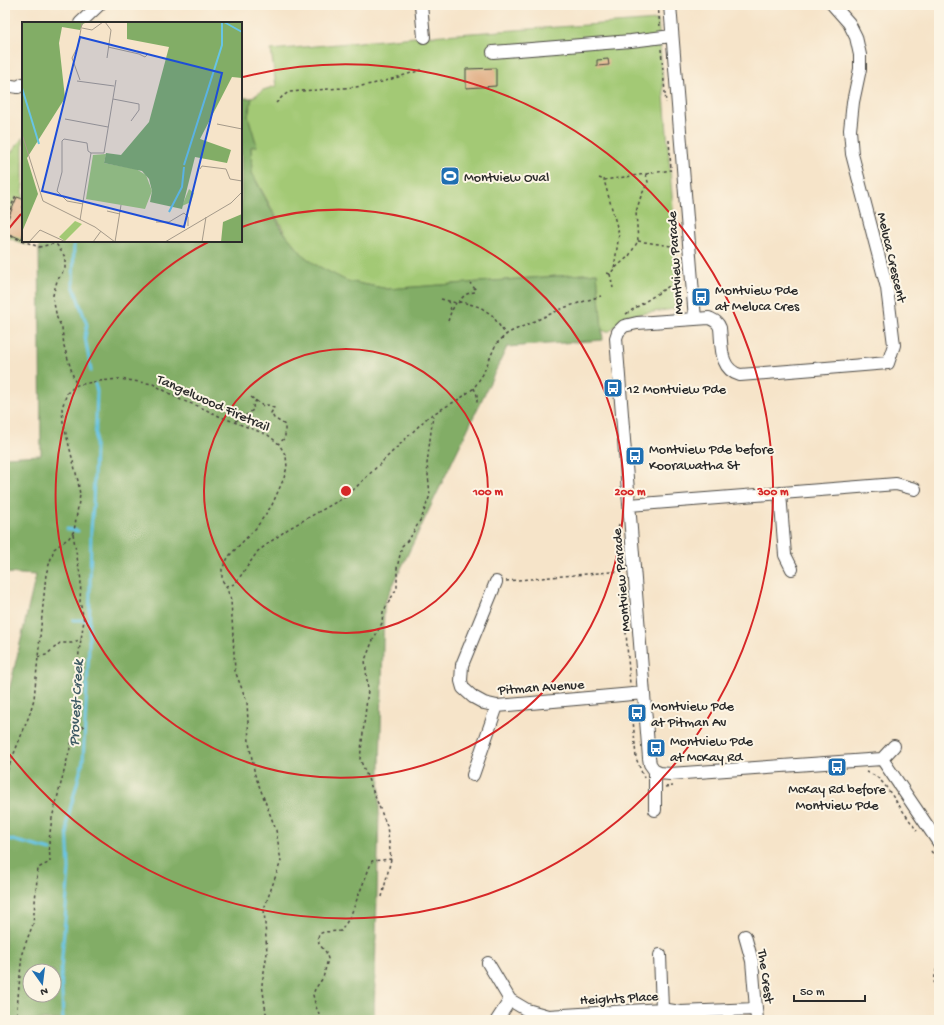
<svg xmlns="http://www.w3.org/2000/svg" width="944" height="1025" font-family="'Gochi Hand',sans-serif">
<rect width="100%" height="100%" fill="#fcf5e5"/>
<filter id="ink" filterUnits="userSpaceOnUse"><feTurbulence type="fractalNoise" baseFrequency=".025" numOctaves="2"/><feDisplacementMap in="SourceGraphic" scale="8" xChannelSelector="R" yChannelSelector="G"/><feConvolveMatrix kernelMatrix="1 2 1 2 8 2 1 2 1" color-interpolation-filters="sRGB"/></filter>
<filter id="wash" filterUnits="userSpaceOnUse"><feTurbulence type="fractalNoise" baseFrequency=".012" numOctaves="4" result="noise"/><feDisplacementMap in="SourceGraphic" scale="16" xChannelSelector="R" yChannelSelector="G"/><feGaussianBlur stdDeviation="0.9" result="paint"/><feColorMatrix in="noise" values="0 0 0 0 0 0 0 0 0 0 0 0 0 0 0 0 0 1.4 0 .05"/><feComposite in="paint" operator="in"/></filter>
<g filter="url(#wash)">
<rect width="100%" height="100%" fill="#f6e4c9"/>
<path fill="#a3c974" stroke="#677a50" d="M658 20 681 308 625 316 610 331H602L597 273 388 289 347 281 331 274 316 265 304 256 288 238 252 173 251 147 257 146 248 116 252 98 263 90 276 86 271 50 415 37Z
M23 137V241H27L26 245 5 236V157L11 153Z"/>
<path fill="#82ad66" stroke="#566c48" fill-rule="evenodd" d="M241 98H252L248 116 257 146 251 147 252 173 282 230 304 256 316 265 347 281 388 289 597 273 603 340 507 347 384 604 374 1020H5V708L36 575 5 573V457L41 455 39 241H241ZM30 971H54V995H30Z"/>
<g fill="none" stroke-linecap="round" stroke-linejoin="round">
<path stroke="#67c4e5" stroke-width="3" d="M74 241 73 285 87 325 85 337 91 371
M67 529 78 531
M73 620H90
M5 838 51 850
M63 1020 61 969 69 869 67 821 83 761 89 647 91 530 93 506 97 391 95 384"/>
</g>
<g id="blocks">
<path fill="#e1b087" d="M608 59 609 65 597 66V60Z
M496 68V86L466 88V69Z
M17 197 23 199V238H21V239L5 232V226Z"/>
</g>
</g>
<g filter="url(#ink)">
<use href="#blocks" fill-opacity="0" stroke="#494743" stroke-width="1"/>
<g fill="none" stroke-linecap="round" stroke-linejoin="round">
<g stroke="#494743" stroke-width="14">
<path id="minor" d="M421 5 424 37
M670 5 695 319
M80 23 99 5
M493 52 631 41 672 36
M5 85 18 87 23 84
M780 493 785 555 792 569
M629 505 896 484 915 489
M496 582 462 665 461 681 463 688 473 697 484 703 497 706 644 693
M882 759 939 843
M655 771 660 773 670 774 882 759 894 746
M473 775 497 706
M655 810V771L650 764 649 758 616 338 618 332 624 326 637 323 709 318C715 321 718 322 720 328 722 346 719 369 740 375L888 363 894 345 887 288 852 154 850 130 853 102 860 69V55L856 37 849 23 833 5
M745 936 752 961 757 1020
M660 955 662 1009
M488 963 510 1000
M497 1020 510 1000 527 1010 548 1016 662 1009 680 1012 756 1009"/>
</g>
<path stroke="#494743" stroke-width="1.5" stroke-dasharray="3 3" stroke-linecap="butt" d="M658 5 660 27
M661 49 666 103
M276 103 283 96 289 92 356 87 382 82 421 70
M669 140 671 170
M646 174 648 182 641 196 636 212 638 241 629 256 614 269 619 234 604 180Z
M646 174 671 170
M599 178 604 180
M5 221 16 195
M5 234 39 247 52 244 57 245 65 257V268L57 281 53 295V298L57 318 62 328 64 346 74 379 77 385
M638 241 678 247
M607 273 610 274 614 269
M610 274 613 288
M441 299 456 303 462 302 480 307 492 315 506 335
M449 301 451 311
M458 303C463 296 466 293 475 292V289L470 283
M626 314 680 279V277
M448 321 451 312 456 303
M474 388 477 395V403
M251 397 263 406 268 405 274 408 271 413 274 418 285 425V438L279 443
M235 421 243 418 254 409 253 406 256 400
M619 524 618 529 630 684
M506 581 621 571
M226 586 235 584 258 551 288 529 347 496 428 417 461 398 474 388 483 374 496 344 508 333 566 307 601 296
M38 657 46 655 60 643H72L81 639
M632 706 636 758 644 778
M76 725 84 727
M866 772 876 776 884 784 917 831
M5 776 29 716 34 699 46 574 54 549 69 538 74 531 80 495 78 481 63 422 62 408 67 393 77 385 99 381 120 379 153 384 181 400 198 406 221 417 268 435 279 444 286 456 287 467 284 478 272 505 256 528 229 556 222 569V580L226 586 231 600 235 671 247 702 249 743 255 775 276 830 281 861 264 909 267 953 262 984 267 1020
M665 787 673 786
M931 851 939 862
M382 897 391 859 387 826 360 759 368 690 365 660 373 640 382 623 383 612 397 588V568L402 546 410 538 422 517 430 495 427 464 433 415
M16 1020 22 953 33 924 38 868 50 862 49 840 52 818 76 725 75 696 79 652 84 620 80 602 81 580 73 534
M322 1020 316 1007 313 995 315 989 323 978 328 959 326 952 319 944 318 938 319 934 324 932 341 931 350 917 372 861 391 859
M937 1020C935 1001 931 980 939 962"/>
<use href="#minor" stroke="#fff" stroke-width="12"/>
</g>
</g>
<g fill="none" stroke="#d62828" stroke-width="2">
<circle cx="346" cy="491" r="142"/>
<path d="M242 227A284 284 0 1 1 210 241"/>
<path d="M7 231A427 427 0 0 1 21 214M243 77A427 427 0 1 1 7 751"/>
</g>
<defs>
<g id="stadium-square" transform="scale(1)"><rect x="-9" y="-9" width="18" height="18" rx="4" fill="#1f6fb2" stroke="#fcf5e5"/><path d="M0-5a6.5 5 0 1 0 0 10a6.5 5 0 1 0 0-10ZM-3.5-1.8h7v3.6h-7Z" fill="#fff"/></g>
<g id="bus-square" transform="scale(1)"><rect x="-9" y="-9" width="18" height="18" rx="4" fill="#1f6fb2" stroke="#fcf5e5"/><path d="M-5-6H5V4H4V6H2V4H-2V6H-4V4H-5ZM-3.5-4V0h7V-4ZM-3.5 1.2v1.5H-2V1.2ZM2 1.2v1.5H3.5V1.2Z" fill="#fff"/></g>
</defs>
<g fill-rule="evenodd">
<use href="#stadium-square" x="450" y="176"/>
<use href="#bus-square" x="701" y="297"/>
<use href="#bus-square" x="613" y="388"/>
<use href="#bus-square" x="635" y="456"/>
<use href="#bus-square" x="637" y="713"/>
<use href="#bus-square" x="656" y="748"/>
<use href="#bus-square" x="837" y="767"/>
</g>
<g text-anchor="middle" stroke-width="4" stroke-linejoin="round" paint-order="stroke">
<g font-size="14" fill="#2b2b2b" stroke="#fcf5e5" text-anchor="start">
<text x="464" y="181">Montview Oval</text>
<text x="715" y="294">Montview Pde<tspan x="715" dy="16">at Meluca Cres</tspan></text>
<text x="627" y="393">12 Montview Pde</text>
<text x="649" y="453">Montview Pde before<tspan x="649" dy="16">Koorawatha St</tspan></text>
<text x="651" y="710">Montview Pde<tspan x="651" dy="16">at Pitman Av</tspan></text>
<text x="670" y="745">Montview Pde<tspan x="670" dy="16">at McKay Rd</tspan></text>
<text x="837" y="793" text-anchor="middle">McKay Rd before<tspan x="837" dy="16">Montview Pde</tspan></text>
</g>
<g font-size="14" fill="#2b2b2b" stroke="#fcf5e5">
<text transform="translate(893 257) rotate(77)" y="5">Meluca Crescent</text>
<text transform="translate(674 263) rotate(-94)" y="5">Montview Parade</text>
<text transform="translate(214 402) rotate(24)" y="5">Tangelwood Firetrail</text>
<text transform="translate(620 580) rotate(-95)" y="5">Montview Parade</text>
<text transform="translate(541 686) rotate(-4)" y="5">Pitman Avenue</text>
<text transform="translate(767 976) rotate(82)" y="5">The Crest</text>
<text transform="translate(619 997) rotate(-3)" y="5">Heights Place</text>
</g>
<g font-size="15" font-style="italic" fill="#3d5963" stroke="#fcf5e5">
<text transform="translate(75 703) rotate(-87)" y="5">Provest Creek</text>
</g>
</g>
<g transform="translate(22 22)">
<rect width="220" height="220" fill="#f6e4c9"/>
<path d="M84 132 82 141 114 147 124 153 130 169 123 187 64 177 71 133ZM167 167 172 171 169 180 160 184ZM53 199 60 202 43 219 37 215Z" fill="#a3c974"/>
<path d="M0 0H65L61 2 58 8 40 5 37 21 43 76 5 136 16 172 0 210ZM105 0H220V56L210 55 178 117 209 128 205 141 173 135 160 187 128 180 130 169 127 157 120 149 82 141 84 131 99 133 127 100 147 25 105 17ZM220 192V220H199L201 200Z" fill="#82ad66"/>
<path fill="none" stroke="#67c4e5" stroke-width="2" d="M202 0 220 10M0 66 17 122M162 143 200 23V0M147 190 160 165 162 145"/>
<path fill="none" stroke="#a59a8a" stroke-width="1" d="M83 0 89 8 85 36M60 6 70 8 81 0M86 25 117 32 123 35 125 33M58 58 50 36 56 24 60 1M55 59 92 64M91 77 117 82V88L109 99M43 97 86 105M195 102 220 107M0 112 21 179 73 205 93 220M69 131H82L94 58M178 147 180 144 204 147 208 157 220 159M61 182 45 179 35 169 40 150V119L42 117 65 121 66 129 69 131M85 189 98 192M58 198 69 131M134 200H147L162 191 166 195V204M7 220 18 208 44 220M71 220 79 209M93 220 99 183M143 220 209 181 220 170M180 220 184 195"/>
<path fill="#1d4ed8" fill-opacity="0.15" stroke="#1d4ed8" stroke-width="2" d="M58 15 200 51 162 205 20 169Z"/>
<rect width="220" height="220" fill="none" stroke="#2b2b2b" stroke-width="2"/>
</g>
<circle cx="346" cy="491" r="6" fill="#d62828" stroke="#fcf5e5" stroke-width="2"/>
<g font-size="12" text-anchor="middle" font-weight="bold" fill="#d62828" stroke="#fcf5e5" stroke-width="4" stroke-linejoin="round" paint-order="stroke">
<text x="488" y="495">100 m</text>
<text x="630" y="495">200 m</text>
<text x="773" y="495">300 m</text>
</g>
<rect width="944" height="1025" fill="none" stroke="#fcf5e5" stroke-width="20"/>
<g transform="translate(42 983) rotate(166)"><circle r="19" fill="#fcf5e5" stroke="#a8a49b"/>
<path d="M0-3L7 15L0 10L-7 15Z" fill="#1f6fb2"/>
<text y="-6" font-size="11" font-weight="bold" text-anchor="middle" fill="#2b2b2b">N</text>
</g>
<path d="M794 995v6h71v-6" fill="none" stroke="#2b2b2b" stroke-width="2"/>
<text x="800" y="995" font-size="12" fill="#2b2b2b" stroke="#fcf5e5" stroke-width="3" paint-order="stroke">50 m</text>
</svg>
